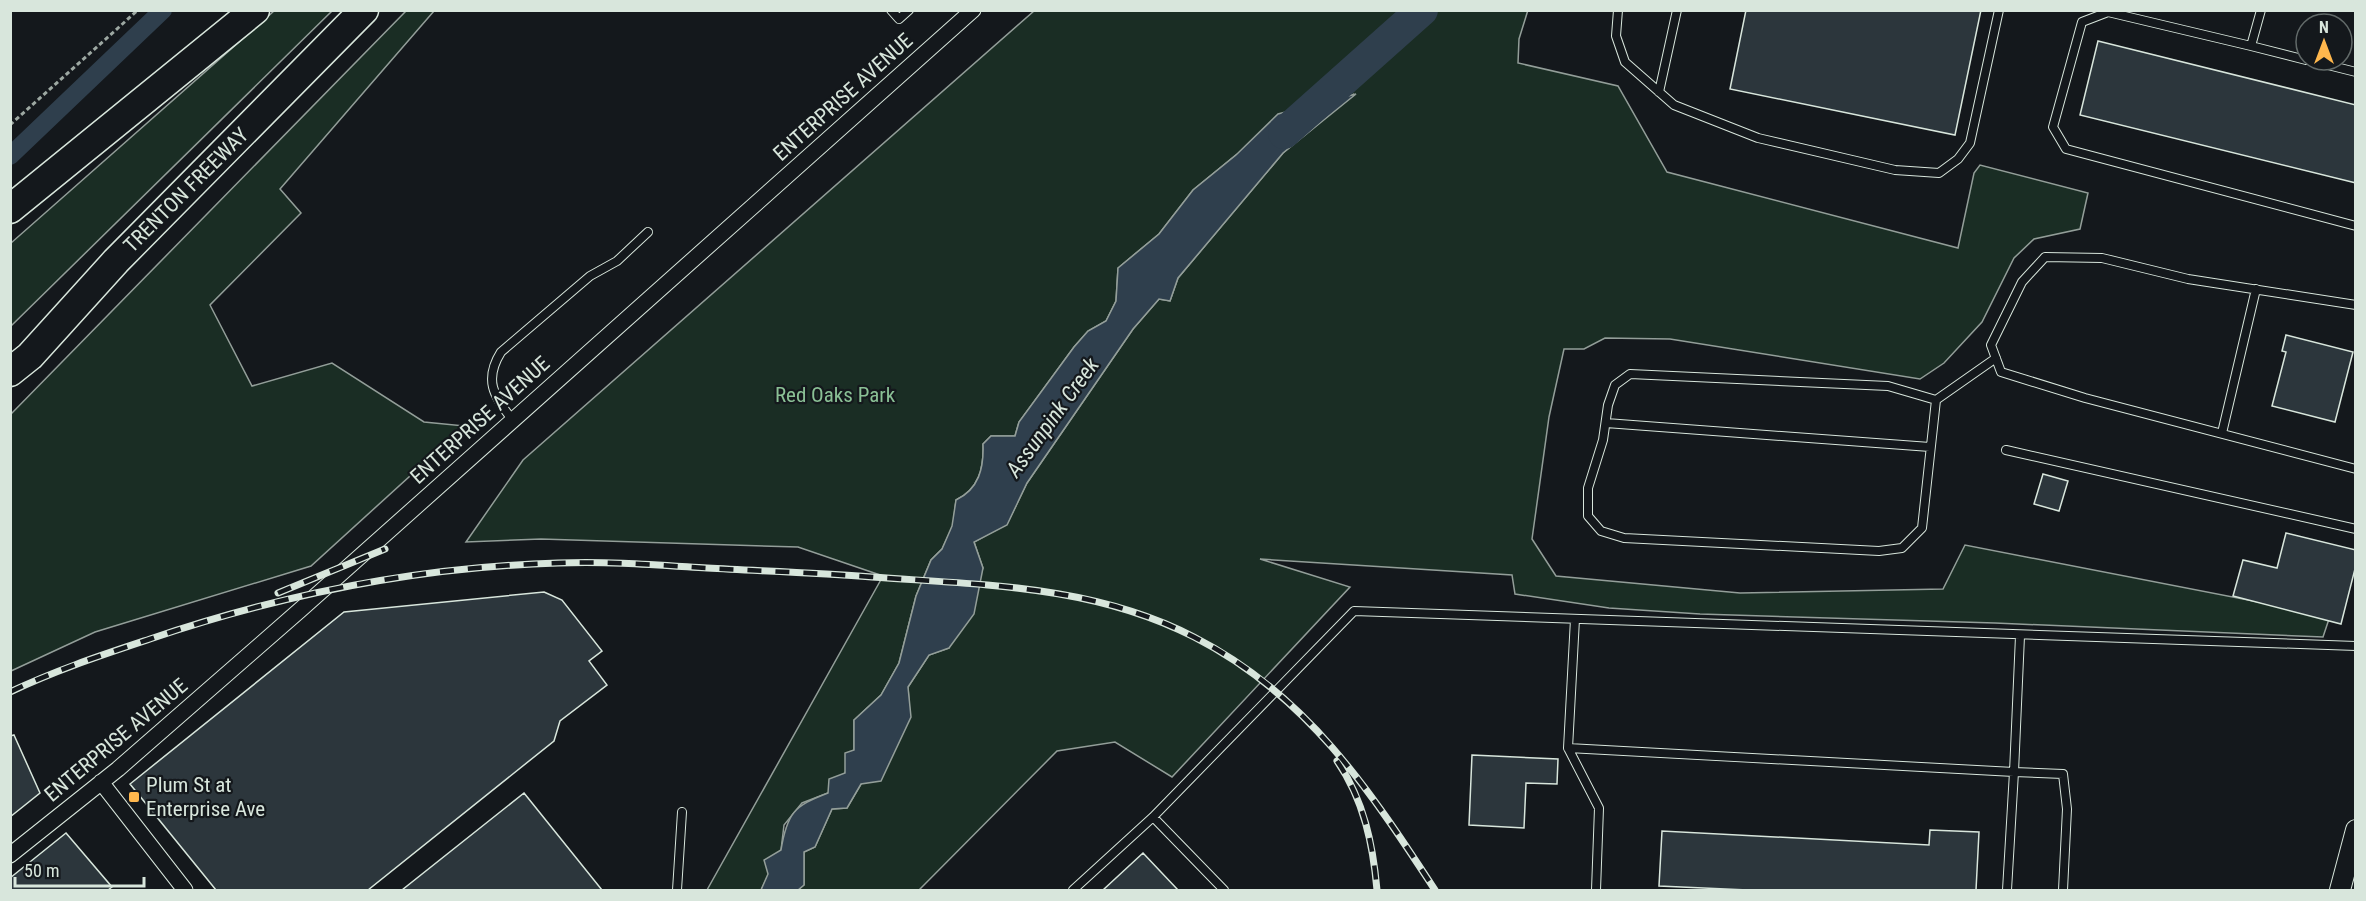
<svg xmlns="http://www.w3.org/2000/svg" width="2366" height="901" font-family="'Roboto Condensed',sans-serif">
<rect width="100%" height="100%" fill="#14181c"/>
<path fill="#1a2d24" stroke="#939e99" stroke-width="1.5" d="M1528 10 1519 39 1518 63 1618 86 1667 172 1958 248 1974 173 1980 165 2088 193 2080 229 2034 239 2014 258 1982 322 1944 363 1920 379 1670 339 1605 338 1584 349H1564L1549 417 1532 539 1556 576 1740 593 1943 589 1965 545 2330 616 2323 637 1995 623 1700 614 1609 608 1515 594 1512 575 1260 559 1350 587 1172 777 1115 742 1057 751 919 890H798L804 885V852L815 847 832 809 847 808 861 784 910 717 908 687 929 655 949 648 983 568 974 542 1007 524 1027 483 1133 329 1159 299 1170 301 1178 278 1283 153 1354 94 1236 155 1193 190 1159 234 1118 268 1116 301 1106 321 1088 331 1074 347 1019 422 1015 436H991L983 444C984 468 979 489 956 500L953 526 942 549 931 560 916 596 899 663 881 695 854 720V750L845 773 828 793 802 803 784 825 781 850 761 890H707L883 576 798 547 541 539 466 542 523 460 1034 11Z
M274 11H332L11 326V243Z
M406 11H434L280 189 301 213 210 305 252 386 332 363 424 422 465 426 311 566 95 632 11 671V414Z"/>
<path fill="#2f3f4d" stroke="#939e99" stroke-width="1.5" d="M1356 94 1283 153 1178 278 1170 301 1159 299 1133 329 1027 483 1007 525 974 542 983 568 974 614 949 648 929 655 908 687 911 717 881 781 861 784 847 808 832 809 815 847 804 852V885L798 890H761L768 874 764 860 781 850C787 813 794 806 828 793L829 779 845 773V753L854 750V720L881 695 899 663 916 596 931 560 942 549 952 526 956 500C979 489 984 468 983 444L991 436H1015L1019 422 1074 347 1088 331 1106 321 1116 301 1118 268 1159 234 1193 190 1236 155 1278 114Z"/>
<g fill="none" stroke-linecap="round" stroke-linejoin="round">
<path stroke="#2f3f4d" stroke-width="18" d="M10 156 163 10"/>
<path stroke="#2f3f4d" stroke-width="32" d="M1284 133 1422 10"/>
</g>
<path fill="#2c363c" stroke="#d8e6dc" stroke-width="1.5" d="M1746 10H1981L1955 135 1730 89Z
M2098 41 2356 105V183L2080 115Z
M2286 335 2353 352 2335 422 2272 406 2286 352 2282 351Z
M2043 474 2068 481 2059 511 2034 504Z
M2286 533 2356 550V565L2341 624 2233 596 2243 560 2277 568Z
M544 592 562 600 602 651 589 661 607 685 560 721 554 741 368 890H216L130 784 344 612Z
M14 735 40 793 10 817V736Z
M1472 755 1558 759 1557 784 1526 783 1524 828 1469 825Z
M524 793 602 890H402Z
M1930 830 1979 832 1976 890H1748L1659 886 1662 831 1929 845Z
M66 833 112 887 108 890H10V878Z
M1143 853 1178 890H1103Z"/>
<g fill="none" stroke-linecap="round" stroke-linejoin="round">
<g stroke="#d8e6dc" stroke-width="10">
<path id="service" d="M891 10 899 19 909 10
M1618 10 1616 36 1625 62 1674 105 1758 138 1895 170 1939 173 1958 159 1970 143 1999 10
M2261 10 2251 46 2108 12 2082 22 2053 127 2066 149 2356 226
M2251 46 2306 60
M2308 60 2356 72
M1659 92 1677 10
M2356 305 2188 279 2102 258 2045 257 2022 282 1991 345 2001 372 2085 398 2356 469
M1936 400 1888 386 1630 374 1615 385 1608 405 1603 440 1588 488V516L1601 531 1624 538 1879 551 1902 548 1922 528 1936 400 1996 358
M512 419C493 396 484 379 501 352L590 276 617 261 648 232
M1606 423 1930 447
M2222 433 2256 289
M2006 450 2356 529
M1575 619 1568 748 1599 808 1596 890
M1568 748 2014 772 2020 636
M1153 817 1224 890
M677 890 682 812
M1073 890 1153 817 1354 611 2356 646
M2007 890 2014 772 2063 774 2067 809 2063 890"/>
</g>
<g stroke="#d8e6dc" stroke-width="17">
<path id="minor" d="M101 782 185 890
M10 855 118 769 300 610 973 10"/>
</g>
<g stroke="#d8e6dc" stroke-width="22">
<path id="tertiary" d="M2340 890 2356 830"/>
</g>
<g stroke="#d8e6dc" stroke-width="31">
<path id="motorway" d="M10 209 255 10
M10 372 30 356 116 261 364 10"/>
</g>
<path stroke="#9da8a2" stroke-width="3" stroke-dasharray="4.5 3" stroke-linecap="butt" d="M10 125 138 10"/>
<use href="#service" stroke="#14181c" stroke-width="8"/>
<use href="#minor" stroke="#14181c" stroke-width="15"/>
<use href="#tertiary" stroke="#14181c" stroke-width="20"/>
<use href="#motorway" stroke="#14181c" stroke-width="28"/>
<g stroke="#d8e6dc" stroke-width="7">
<path id="rail" d="M278 593 385 549
M10 692C56 670 102 655 150 639 283 594 417 567 558 563 608 561 658 565 707 568 762 571 817 573 872 577 983 585 1093 585 1194 637 1306 694 1369 789 1435 890
M1337 761C1364 800 1373 845 1377 890"/>
</g>
<use href="#rail" stroke="#14181c" stroke-width="4.5" stroke-dasharray="14" stroke-linecap="butt"/>
</g>
<rect fill="#ffb74d" stroke="#14181c" stroke-width="2" x="128" y="791" width="12" height="12" rx="3"/>
<g text-anchor="middle" stroke-width="4.5" stroke-linejoin="round" paint-order="stroke">
<g font-size="21" fill="#d8e6dc" stroke="#14181c">
<text transform="translate(843 97) rotate(-42)" y="7">ENTERPRISE AVENUE</text>
<text transform="translate(186 190) rotate(-45)" y="7">TRENTON FREEWAY</text>
<text transform="translate(480 420) rotate(-42)" y="7">ENTERPRISE AVENUE</text>
<text transform="translate(116 740) rotate(-40)" y="7">ENTERPRISE AVENUE</text>
</g>
<g font-size="21" fill="#8ac095" stroke="#14181c">
<text x="835" y="402">Red Oaks Park</text>
</g>
<g font-size="21" fill="#d8e6dc" stroke="#14181c" text-anchor="start">
<text x="146" y="792">Plum St at<tspan x="146" dy="24">Enterprise Ave</tspan></text>
</g>
<g font-size="22" font-style="italic" fill="#d8e6dc" stroke="#14181c">
<text transform="translate(1052 417) rotate(-54)" y="8">Assunpink Creek</text>
</g>
</g>
<rect width="2366" height="901" fill="none" stroke="#d8e6dc" stroke-width="24"/>
<g transform="translate(2324 42)"><circle r="28" fill="#14181c" stroke="#626a69" stroke-width="1.5"/>
<path d="M0-4.5L10 22L0 15L-10 22Z" fill="#ffb74d"/>
<text y="-9" font-size="16" font-weight="bold" text-anchor="middle" fill="#d8e6dc">N</text>
</g>
<path d="M15 877v9h129v-9" fill="none" stroke="#d8e6dc" stroke-width="3"/>
<text x="24" y="877" font-size="18" fill="#d8e6dc" stroke="#14181c" stroke-width="4.5" paint-order="stroke">50 m</text>
</svg>
